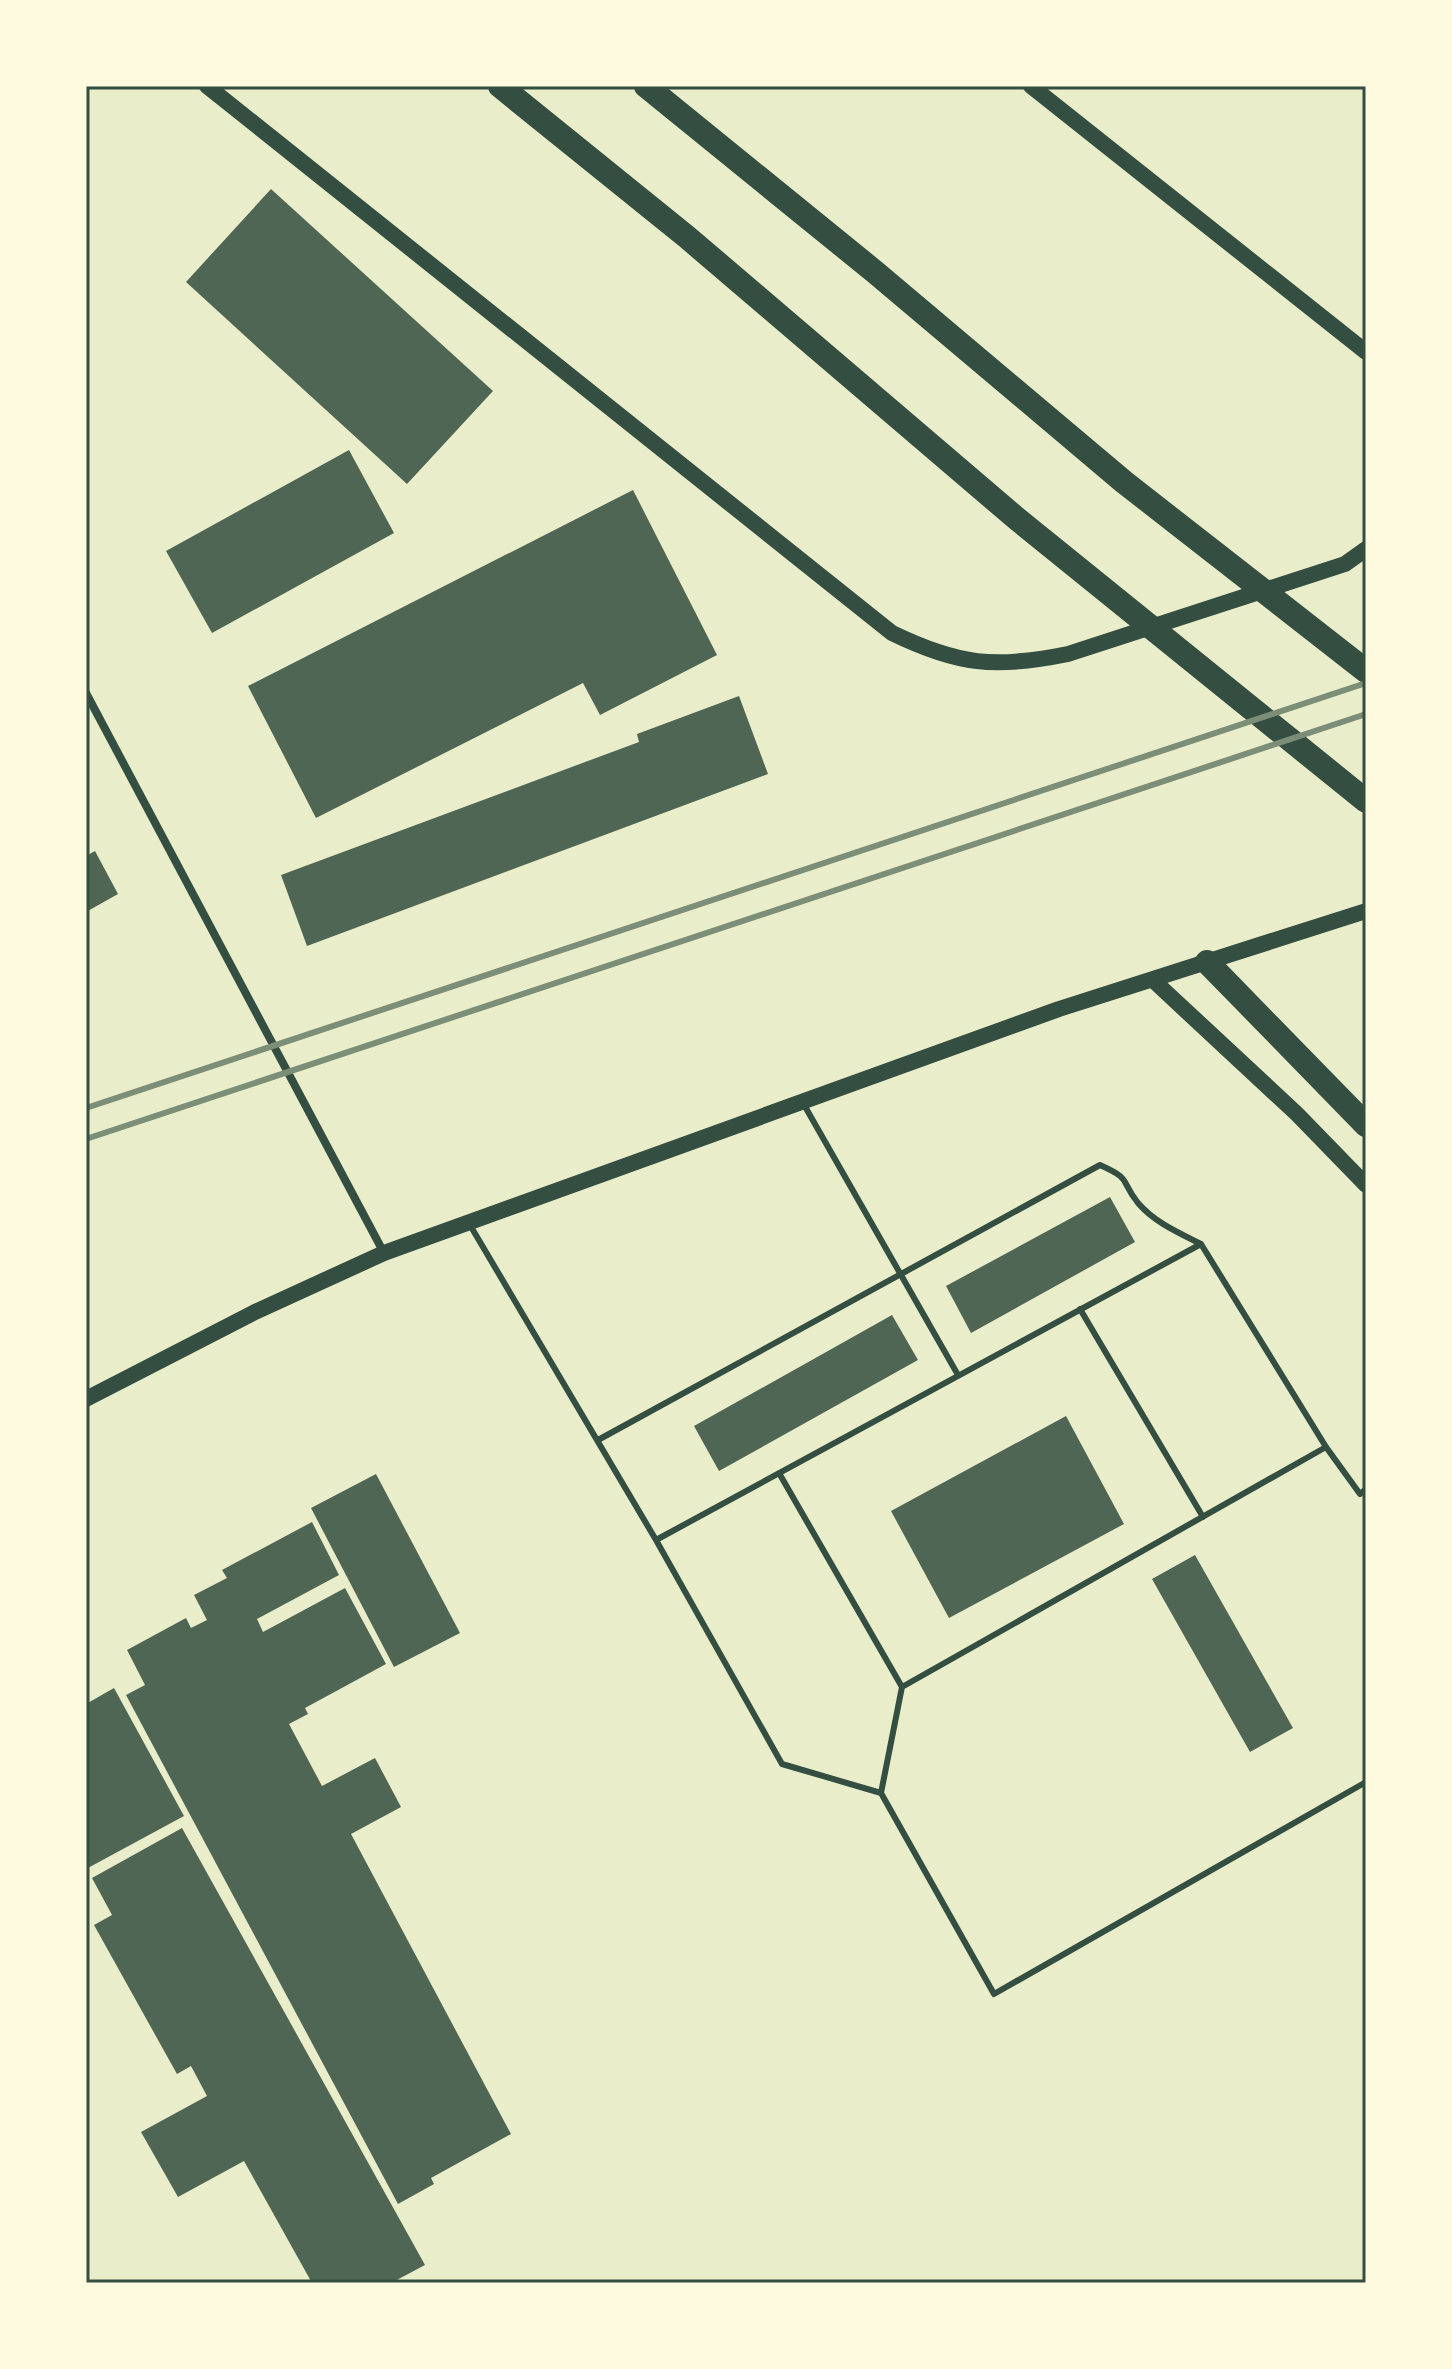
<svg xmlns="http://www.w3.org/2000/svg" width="1452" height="2369" font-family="Overpass,sans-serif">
<rect width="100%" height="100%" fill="#e9edc9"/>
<path fill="#4f6655" d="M271 189 493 391 407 484 186 282Z
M349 450 394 533 212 633 166 551Z
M633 490 717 655 600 715 583 683 316 818 248 686Z
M739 696 768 774 307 946 281 875 639 742 637 734Z
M95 851 118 894 86 912V856Z
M1110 1197 1135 1242 971 1333 946 1286Z
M892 1315 918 1360 719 1471 694 1426Z
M1066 1416 1124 1524 949 1618 891 1511Z
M376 1474 460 1633 394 1667 311 1508Z
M312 1522 339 1575 257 1619 263 1632 345 1588 386 1664 305 1708 308 1714 289 1724 322 1786 375 1758 401 1807 351 1834 511 2134 431 2178 434 2184 398 2204 126 1695 145 1685 127 1650 186 1618 191 1628 207 1620 194 1595 227 1578 222 1570Z
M1195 1555 1293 1728 1250 1752 1152 1579Z
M114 1688 184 1816 86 1869V1704Z
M182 1828 425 2265 391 2283H312L244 2161 178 2197 141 2132 207 2096 191 2066 177 2074 94 1925 112 1915 92 1878Z"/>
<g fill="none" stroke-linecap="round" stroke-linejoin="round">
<path stroke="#344e41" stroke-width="6" d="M803 1103 958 1375
M470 1225 656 1540 782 1764 881 1793 902 1687 1326 1447
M1080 1309 1203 1517
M598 1440 1100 1165C1133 1180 1119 1179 1138 1203 1154 1222 1179 1233 1201 1244L1326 1447 1360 1494 1366 1489
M779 1473 902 1687
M656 1540 1201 1244
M881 1793 994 1994 1366 1782"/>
<path stroke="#344e41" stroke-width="8" d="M86 693 384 1253"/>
<path stroke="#344e41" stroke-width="16" d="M207 86 892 633C958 665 995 669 1068 654L1345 564 1366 549
M1031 86 1366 352
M1154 981 1297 1114 1366 1185
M86 1399 255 1312 384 1253 1059 1009 1366 911"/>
<path stroke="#344e41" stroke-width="24" d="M500 86 687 237 1016 518 1366 801
M646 86 875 272 1124 482 1366 671
M1207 962 1366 1125"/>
<path stroke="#7c8e77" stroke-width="6" d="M86 1108 1366 683
M86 1139 1366 714"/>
</g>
<rect width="1452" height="2369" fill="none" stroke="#fefae0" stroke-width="176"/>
<rect x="88" y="88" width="1276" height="2193" fill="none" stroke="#344e41" stroke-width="3"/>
</svg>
